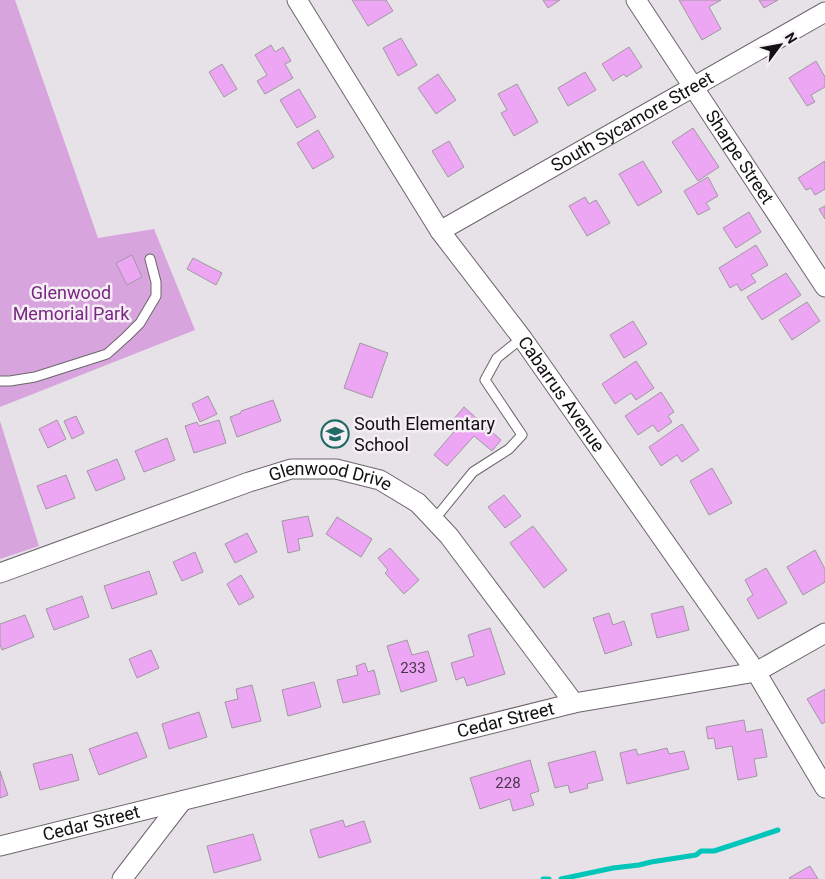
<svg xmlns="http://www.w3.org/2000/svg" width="825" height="879" font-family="Roboto,sans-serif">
<rect width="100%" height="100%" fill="#e7e1e8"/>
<path fill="#d8a4dd" d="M0 0H15L98 238 154 229 195 330 0 407Z
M0 421 39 546 0 559Z"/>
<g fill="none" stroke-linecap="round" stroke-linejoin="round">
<path stroke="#00c5b9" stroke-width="5" d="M543 879H549
M561 879 613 868 639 865 651 862 696 855 701 851H714L778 830"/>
</g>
<path fill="#eda6f3" stroke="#9f99a0" d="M352 0H386L393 11 368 26Z
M543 0H560L548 8Z
M679 0H721L709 7 721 29 702 40Z
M759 0H778L764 8Z
M401 38 417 65 398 76 383 48Z
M271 45 275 52 283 47 291 61 285 64 293 78 265 94 257 81 267 75 255 55Z
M629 47 642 67 626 77 624 74 613 81 602 64Z
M816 61 825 77V87L811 95 815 102 807 106 789 78Z
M222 64 237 89 224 97 209 72Z
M585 72 596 90 568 106 558 88Z
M438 74 456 100 436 114 418 88Z
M517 84 538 122 514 136 501 113 507 110 498 94Z
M299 89 316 117 297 128 280 100Z
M693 128 719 167 698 181 672 142Z
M318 130 334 157 313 169 297 143Z
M449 141 464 167 448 177 432 151Z
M643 161 662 192 638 206 619 174Z
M825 161V189L815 195 811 188 806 190 798 178Z
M708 177 718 196 706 203 710 209 698 215 684 191Z
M585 197 589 204 596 200 610 223 587 236 569 206Z
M825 206V219L819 209Z
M749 212 761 232 736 248 723 228Z
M756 245 768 265 751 275 756 282 741 291 737 284 730 288 719 268Z
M132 255 142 277 127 285 116 263Z
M193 258 222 273 216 285 187 269Z
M786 273 801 295 762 320 747 297Z
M807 302 820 321 792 340 779 320Z
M633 321 647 344 624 358 610 335Z
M360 343 388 353 372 398 344 388Z
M636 361 654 388 636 400 631 393 615 404 602 384Z
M661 392 674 412 668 416 672 422 658 432 653 425 638 435 625 416Z
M208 396 217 414 200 422 192 404Z
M273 400 281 421 237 437 230 417 241 413V411Z
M464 407 501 440 492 451 474 436 447 466 434 455 459 426 453 420Z
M76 416 84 433 72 439 64 421Z
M57 420 66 439 48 448 39 429Z
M219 420 226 443 194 453 185 426 197 422 199 426Z
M682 424 699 450 682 462 677 455 661 466 649 447Z
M167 438 175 460 144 472 135 451Z
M117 459 125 479 96 491 87 471Z
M712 468 732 503 709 515 690 481Z
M66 475 75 498 46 509 37 486Z
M504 495 521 516 505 528 488 507Z
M308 516 313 536 298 539 300 550 288 553 282 521Z
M337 517 372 539 361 557 326 534Z
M533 526 567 570 544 588 510 543Z
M247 533 257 552 235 563 225 544Z
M390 548 419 580 404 594 385 573 388 570 378 558Z
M815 550 825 569V582L803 595 787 567Z
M195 552 203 572 182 581 173 562Z
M766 568 787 603 758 619 747 599 753 595 745 580Z
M149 571 157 594 112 609 104 586Z
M241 575 254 597 239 605 227 584Z
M82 596 89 617 54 630 46 609Z
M683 606 689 630 657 638 651 614Z
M609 613 613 625 624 621 632 645 605 654 593 618Z
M25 615 34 637 2 650 0 644V624Z
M490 628 505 674 467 686 464 677 456 680 451 663 474 656 468 635Z
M407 640 412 655 428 651 437 681 401 692 387 646Z
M151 650 159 668 137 678 129 659Z
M365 663 368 672 374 670 380 694 343 703 337 680 358 675 356 666Z
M314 682 321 707 288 716 282 690Z
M252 685 261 721 232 728 225 702 238 699 236 689Z
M825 689V722L822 724 807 699Z
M199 712 207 737 169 749 162 724Z
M744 720 746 732 762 729 767 757 754 759 757 776 738 780 732 746 716 749 714 738 708 739 706 727Z
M137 732 147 757 99 775 89 749Z
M667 748 669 754 684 751 689 769 627 784 620 753 636 749 638 755Z
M595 751 603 780 587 784 588 788 570 793 568 785 555 788 548 763Z
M72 754 79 780 40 790 33 764Z
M530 760 539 791 530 794 534 805 513 811 510 799 480 809 470 778Z
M0 771 8 795 0 798Z
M343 820 345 827 364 821 371 842 319 858 310 830Z
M253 834 261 860 214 873 207 846Z
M810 866 818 879H790L789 878Z"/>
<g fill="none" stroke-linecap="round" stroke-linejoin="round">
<g stroke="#6c666c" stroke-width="11">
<path id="lane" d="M0 381H10L35 377 107 354 127 336 140 323 156 296V282L150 259
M434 520 473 472 509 449 522 435 485 380 497 358 522 338"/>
</g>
<g stroke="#6c666c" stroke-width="21">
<g id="street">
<path id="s1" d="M297 0 440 231 522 338 756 672 825 788"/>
<path id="s2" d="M636 0 825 287"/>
<path id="s3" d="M440 231 825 12"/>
<path id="s4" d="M0 573 249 482 291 469H336L380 480 418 503 449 536 574 703"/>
<path id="s5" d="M0 846 574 703 756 672 825 633"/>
<path d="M122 879 182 801"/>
</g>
</g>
<use href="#lane" stroke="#fff" stroke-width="9"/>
<use href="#street" stroke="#fff" stroke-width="19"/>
</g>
<defs>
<g id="school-ring" transform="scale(1.4375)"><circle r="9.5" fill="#f5eef5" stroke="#216b64" stroke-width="1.5"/><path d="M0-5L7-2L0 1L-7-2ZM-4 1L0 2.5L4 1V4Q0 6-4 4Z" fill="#216b64"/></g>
</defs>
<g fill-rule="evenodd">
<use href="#school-ring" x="335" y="434"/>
</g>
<g text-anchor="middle" stroke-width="5" stroke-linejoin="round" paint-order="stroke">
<g font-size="15" fill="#4a364b">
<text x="413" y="673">233</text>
<text x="508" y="788">228</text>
</g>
<g font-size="18" fill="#131113" stroke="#f5eef5">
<text dy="6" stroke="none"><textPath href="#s3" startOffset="221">South Sycamore Street</textPath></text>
<text dy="6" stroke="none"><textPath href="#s2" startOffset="188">Sharpe Street</textPath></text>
<text dy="6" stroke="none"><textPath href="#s1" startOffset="475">Cabarrus Avenue</textPath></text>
<text dy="6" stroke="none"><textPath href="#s4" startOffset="349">Glenwood Drive</textPath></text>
<text dy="6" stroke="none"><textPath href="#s5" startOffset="521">Cedar Street</textPath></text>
<text dy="6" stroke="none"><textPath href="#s5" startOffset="94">Cedar Street</textPath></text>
</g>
<g font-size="18" fill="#7a2883" stroke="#f5eef5">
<text x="71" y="299">Glenwood<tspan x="71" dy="21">Memorial Park</tspan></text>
</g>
<g font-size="18" fill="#131113" stroke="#f5eef5" text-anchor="start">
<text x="354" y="430">South Elementary<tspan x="354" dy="21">School</tspan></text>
</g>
</g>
<g transform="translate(780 45) rotate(58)" stroke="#f5eef5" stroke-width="4" paint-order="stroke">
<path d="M0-4L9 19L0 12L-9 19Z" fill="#131113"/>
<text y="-8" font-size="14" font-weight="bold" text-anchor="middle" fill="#131113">N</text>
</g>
</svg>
